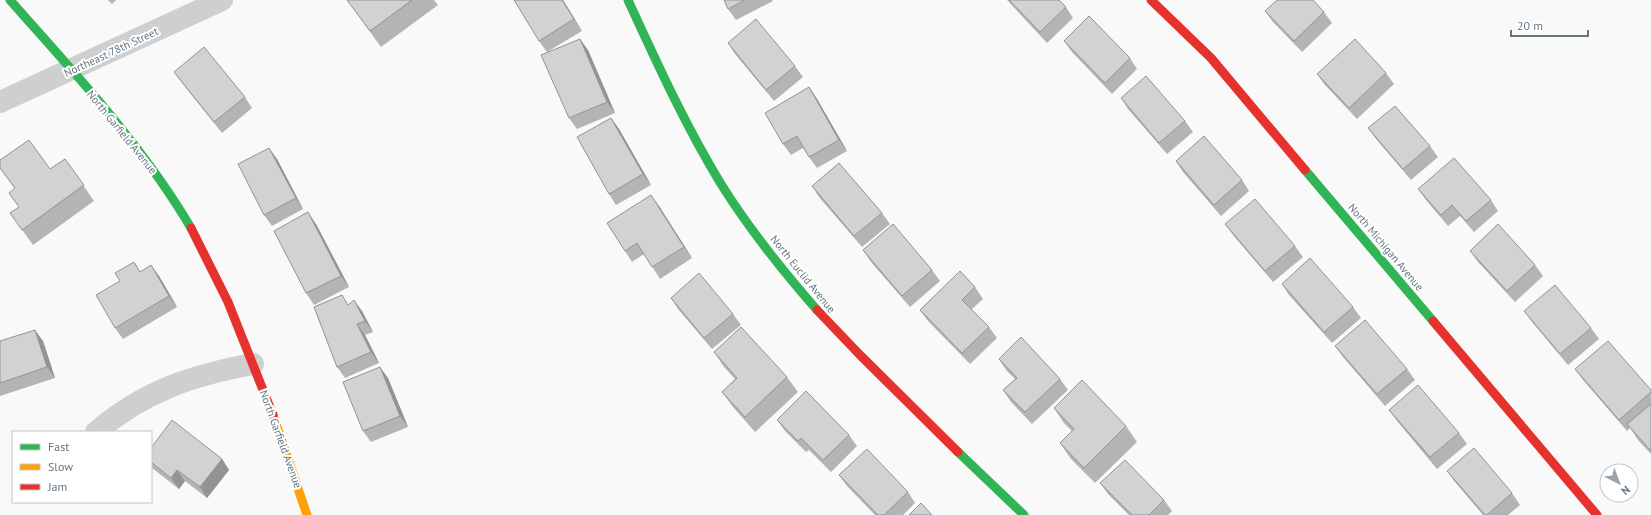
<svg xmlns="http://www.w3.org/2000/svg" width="1651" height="515" font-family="'PT Sans',sans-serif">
<rect width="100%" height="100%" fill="#f9f9f9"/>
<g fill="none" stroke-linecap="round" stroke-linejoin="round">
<path stroke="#cecfd0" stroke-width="22" d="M0 102 222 0
M96 432C144 391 193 375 253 364"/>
<path stroke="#30b455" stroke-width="9" d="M10 0C74 73 141 143 191 228
M628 0C657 63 685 125 721 184 749 229 782 270 817 310
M1305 170 1433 321
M958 452 1024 515"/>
<path stroke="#ff9f0a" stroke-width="9" d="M273 415 307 515"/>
<path stroke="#e5322d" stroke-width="9" d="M1151 0 1211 58 1305 170
M191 228 228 302 273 415
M817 310 860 355 958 452
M1433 321 1597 515"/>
</g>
<path fill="#b3b5b5" d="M108 0H116L112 4Z
M347 0H434L438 5 381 47Z
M563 0 582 31 547 52 539 41Z
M724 0H772L773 1 736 20 728 9Z
M1007 0H1059L1066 7 1073 18 1047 43Z
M1265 11 1324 12 1332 23 1302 52 1273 22Z
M1064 41 1130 58 1137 69 1112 94 1072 52Z
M728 43 795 66 803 77 774 101 735 54Z
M588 50 615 113 577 129 569 118Z
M174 72 245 97 252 108 222 133 182 83Z
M1386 73 1394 84 1357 119 1325 85 1317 74Z
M809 87 817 99 847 151 817 168 809 157 803 148 791 155 783 144Z
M1121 98 1185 121 1193 132 1167 154 1128 109Z
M611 118 619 129 651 185 616 205 609 194Z
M1368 128 1430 146 1438 157 1411 180 1376 139Z
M65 159 94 201 33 245 10 213 19 207 9 193 15 189 0 168 50 169Z
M277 159 303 209 272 226 264 215Z
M1176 161 1242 180 1249 191 1221 216 1183 172Z
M812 186 882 213 890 224 862 247 819 197Z
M1418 189 1491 200 1498 211 1474 232 1460 216 1448 226 1426 200Z
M659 206 692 258 660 279 644 254 632 262 625 251Z
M316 224 349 287 314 305 306 293Z
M1225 224 1295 246 1303 257 1273 282 1233 235Z
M863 250 932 270 940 281 910 307 871 262Z
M1470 251 1535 265 1543 276 1515 302 1478 262Z
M134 262 140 272 159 276 177 307 123 339 115 328 120 281Z
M1282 284 1353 307 1361 318 1332 343 1289 295Z
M975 287 983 299 971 310 989 327 997 338 970 364 928 321 920 310Z
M671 298 733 314 741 325 712 349 678 309Z
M349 305 362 311 373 332 365 335 379 363 345 378 337 367Z
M1524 311 1591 328 1599 339 1568 365 1532 322Z
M0 341H43L55 378 0 396Z
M1335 346 1407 369 1415 380 1385 406 1343 357Z
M714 352 787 377 798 392 755 432 733 407 722 392 735 379 724 367Z
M999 359 1060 379 1068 390 1032 424 1011 402 1003 390 1015 379 1006 370Z
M1575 369 1651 390V454L1638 440 1630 428 1627 431 1583 380Z
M388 378 408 427 371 442 363 431Z
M1054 408 1126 426 1137 442 1095 483 1071 459 1060 443 1072 431 1064 423Z
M1389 410 1459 433 1467 444 1437 469 1397 421Z
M777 420 849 435 857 446 831 472 809 450 806 452 785 431Z
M151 448 222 459 229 470 207 498 185 481 179 489 152 468 151 467Z
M1447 471 1512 493 1520 505 1508 515H1483L1455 482Z
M839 475 908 492 915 503 903 515H875L847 486Z
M1100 483 1164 500 1172 511 1168 515H1129L1108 494Z"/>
<path fill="#929394" d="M562 0H563L582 31 574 19Z
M580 39 588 50 615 113 607 102Z
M809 87 817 99 847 151 839 140Z
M611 118 619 129 651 185 643 174Z
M269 148 277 159 303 209 296 198Z
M651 195 659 206 692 258 684 247Z
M308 212 316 224 349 287 341 276Z
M151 265 159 276 177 307 169 296Z
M354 300 362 311 373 332 365 321Z
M357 324 365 335 379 363 371 352Z
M35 330 43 341 55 378 47 367Z
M380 367 388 378 408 427 400 416Z
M222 459 229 470 207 498 200 487Z
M177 470 185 481 179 489 171 478Z"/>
<path fill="#d0d2d3" stroke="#929394" d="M347 0H412L370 31Z
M514 0H562L574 19 539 41Z
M724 0H745L728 9Z
M1009 0H1059L1066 7 1040 32Z
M1277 0H1313L1324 12 1294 41 1265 11Z
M1089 16 1130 58 1105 83 1064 41Z
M756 19 795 66 766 90 728 43Z
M580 39 607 102 569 118 541 55Z
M1355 39 1386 73 1349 108 1317 74Z
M204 47 245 97 214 122 174 72Z
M1146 76 1185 121 1159 143 1121 98Z
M809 87 839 140 809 157 797 136 783 144 765 113Z
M1395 106 1430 146 1403 169 1368 128Z
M611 118 643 174 609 194 577 137Z
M1204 136 1242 180 1214 205 1176 161Z
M29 140 50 169 65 159 84 185 22 230 10 213 19 207 9 193 15 188 0 168V160Z
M269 148 296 198 264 215 238 164Z
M1454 158 1491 200 1466 221 1452 205 1441 215 1418 189Z
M839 163 882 213 854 236 812 186Z
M651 195 684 247 652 267 637 243 625 251 607 223Z
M1255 199 1295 246 1265 271 1225 224Z
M308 212 341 276 306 293 274 231Z
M893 224 932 270 902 296 863 250Z
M1498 224 1535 265 1507 291 1470 251Z
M1310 258 1353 307 1324 332 1282 284Z
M134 262 140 272 151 265 169 296 115 328 96 295 120 281 115 273Z
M960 271 975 287 962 300 989 327 962 353 920 310Z
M699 273 733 314 704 338 671 298Z
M1555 285 1591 328 1560 354 1524 311Z
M342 295 348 305 354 300 365 321 357 324 371 352 337 367 314 307Z
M1365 320 1407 369 1377 394 1335 346Z
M741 327 787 377 745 417 722 392 737 378 714 352Z
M35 330 47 367 0 383V341Z
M1021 337 1060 379 1025 412 1003 390 1017 378 999 359Z
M1608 341 1651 390V392L1619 420 1575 369Z
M380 367 400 416 363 431 343 382Z
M1082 380 1126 426 1084 468 1060 443 1074 429 1054 408Z
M1418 385 1459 433 1430 457 1389 410Z
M806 391 849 435 823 460 801 438 798 441 777 420Z
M1651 404V451L1627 424Z
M172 420 222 459 200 487 177 470 171 478 151 462V448Z
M1474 448 1512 493 1487 515H1485L1447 471Z
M867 449 908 492 884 515H878L839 475Z
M1125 460 1164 500 1149 515H1132L1100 483Z
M921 503 932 515H909Z"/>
<g text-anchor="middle" stroke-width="4" stroke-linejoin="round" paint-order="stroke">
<g font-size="11" fill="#657683" stroke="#fff">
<text transform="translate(111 52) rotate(-25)" y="4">Northeast 78th Street</text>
<text transform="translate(122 132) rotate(51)" y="4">North Garfield Avenue</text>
<text transform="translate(1386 247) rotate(50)" y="4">North Michigan Avenue</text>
<text transform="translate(803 274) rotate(51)" y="4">North Euclid Avenue</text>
<text transform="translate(281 439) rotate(70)" y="4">North Garfield Avenue</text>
</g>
</g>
<rect x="12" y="431" width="140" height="72" fill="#ffffff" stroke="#c1c8cd"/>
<rect x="20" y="444" width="20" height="6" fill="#30b455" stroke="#c1c8cd"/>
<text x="48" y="451" font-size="12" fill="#657683">Fast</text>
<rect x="20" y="464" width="20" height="6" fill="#ff9f0a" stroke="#c1c8cd"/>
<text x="48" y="471" font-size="12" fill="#657683">Slow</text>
<rect x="20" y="484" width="20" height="6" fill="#e5322d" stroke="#c1c8cd"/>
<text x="48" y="491" font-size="12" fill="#657683">Jam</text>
<g transform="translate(1619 483) rotate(138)"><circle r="19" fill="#ffffff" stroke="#c1c8cd"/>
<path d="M0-3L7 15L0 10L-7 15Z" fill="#99a4ac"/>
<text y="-6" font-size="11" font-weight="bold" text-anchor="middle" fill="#657683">N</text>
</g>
<path d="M1511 30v6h77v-6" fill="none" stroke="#657683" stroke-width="2"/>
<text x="1517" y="30" font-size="12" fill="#657683" stroke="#ffffff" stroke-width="3" paint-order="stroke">20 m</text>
</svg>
